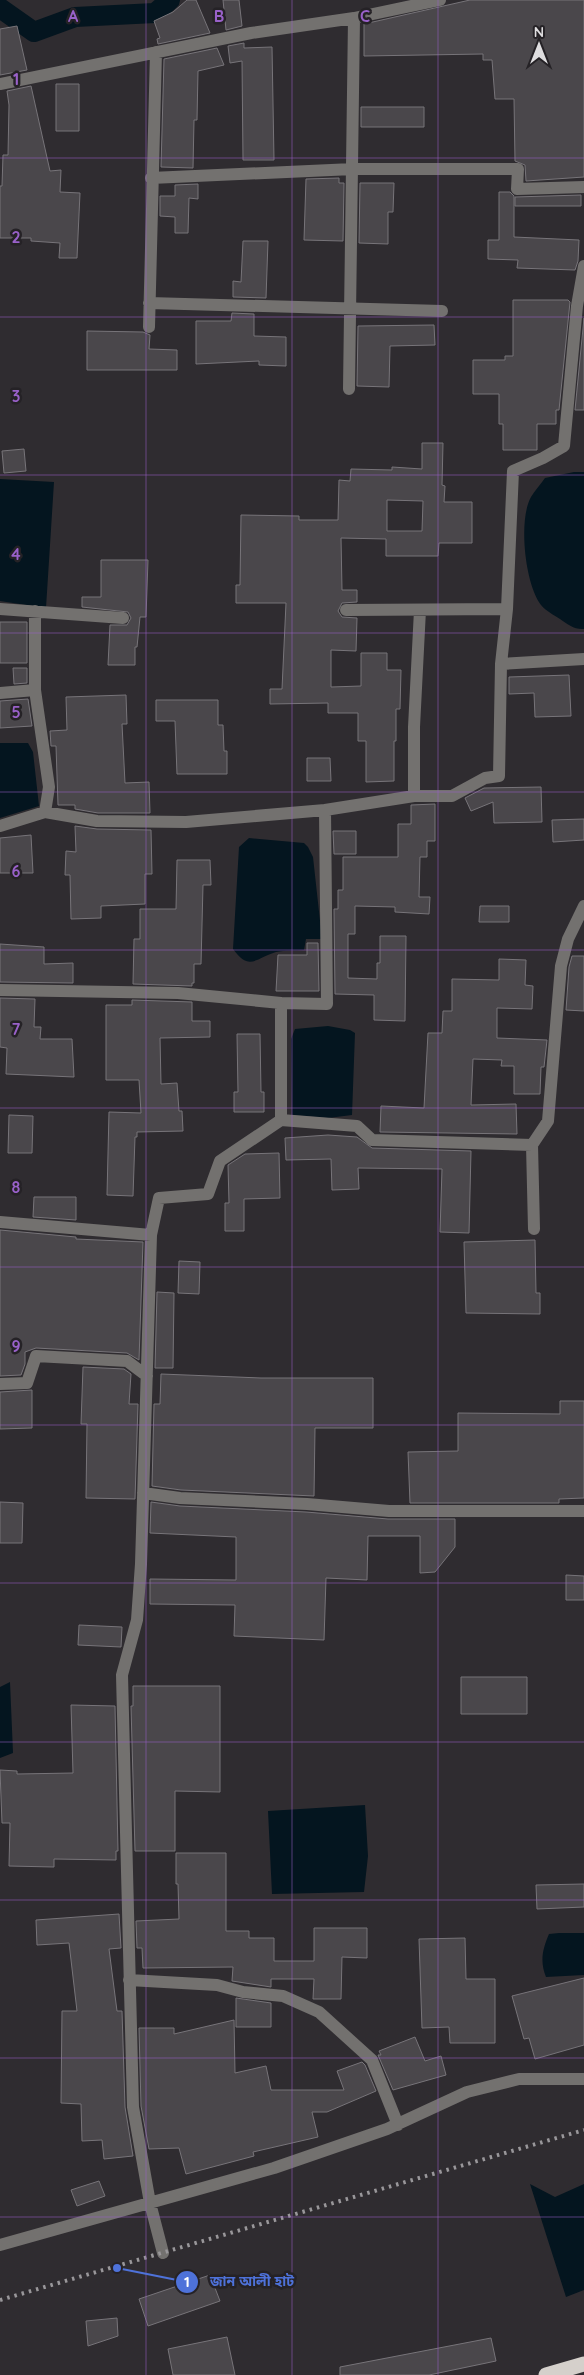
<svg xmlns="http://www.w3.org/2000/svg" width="584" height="2375" font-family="Quicksand,'Noto Sans Bengali',sans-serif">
<rect width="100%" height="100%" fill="#2f2c30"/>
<path fill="#04151f" d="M574 472H584V629C575 630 567 624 560 619 554 615 546 611 541 605 525 584 518 520 531 497 535 490 541 484 545 478Z
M0 479 54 482 46 608 0 601Z
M0 743H28L33 752 39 806 0 818Z
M249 838 304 843 308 847 313 857 322 939H306L304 950C295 951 285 950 276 952 255 958 250 972 233 949L239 847Z
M328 1026 350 1030 355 1033 352 1115 328 1118 292 1115 291 1039 295 1029Z
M10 1682 13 1753 0 1758V1687Z
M365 1805 368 1856 364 1892 272 1894 268 1811Z
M559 1933H584V1975L546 1977C540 1962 542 1950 549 1934Z
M530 2184 555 2197 584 2184V2290L566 2297Z"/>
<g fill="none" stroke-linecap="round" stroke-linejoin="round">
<path stroke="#04151f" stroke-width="20" d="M0 8 34 32 75 17 155 13 170 0"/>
</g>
<path fill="#4a474b" stroke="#777479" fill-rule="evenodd" d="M187 0H196L210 33 158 44 157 39 160 38 154 21 173 12Z
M223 0H239L242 26 226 30Z
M470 0H584V177L526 181 525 165 515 161 514 99H495L492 60H483V54L364 56V24Z
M17 26 27 70 0 75V29Z
M244 43V48L272 47 274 160H243L242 61 230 63 228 46Z
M217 48 224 65 198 71 197 120H194L193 168 161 167 164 59Z
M56 84H79V131H56Z
M31 86 50 171 61 170 60 192 80 193 77 258H59L60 243 31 241V238H0V186H2L3 155H8L9 105 7 91Z
M361 107H424V127H361Z
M339 178V183H344L343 241 304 240 306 179Z
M360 183H394L393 212H388V244L359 243Z
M198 184V199L189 198 188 233H175V217L160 216V196H175V185Z
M499 192H510L514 196V237L579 240 578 261 575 270 517 268 518 260 488 259V240H499Z
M581 195V206H515V197Z
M243 241H268L266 298 233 297V281L241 282Z
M513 300H568L570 302 559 410H556V424H537V450H503V424H499V394H473V360H505V356H513Z
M232 313 254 314V336L286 337V366L259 365V361L196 364V321H231Z
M584 318V410H575Z
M434 325 435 345 390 346 389 387 357 386 358 326Z
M87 331 143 332 150 335 149 349 177 350V370H87Z
M422 443H443L442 485 445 486 444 502H472V543H439L438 556H386V539L341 538 342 590H357V602L342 603 338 611 342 617 357 618 356 651 331 650V687L361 686V653H387V670H401L400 709H396V741H394V781L366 782V741H358V713H328V703L270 704V689H282L286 603H236V585H240L241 515 299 516V520H338L339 480 350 481 351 469 392 470V467L422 469ZM387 500 423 501 422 531H387Z
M24 449 26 471 4 473 2 451Z
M101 560H148L146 617H140L137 647H135V665H108L110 625H127L131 618 128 612 82 607V597H101Z
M0 622H27V663H0Z
M13 668H27V683L14 684Z
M569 675 571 716 535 717 534 693 509 694V677Z
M126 695 127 724H122L125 783 149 782 150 813H98L75 809V805H58L56 746H51L50 731 67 730 66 697Z
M28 699 32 726 0 728V701Z
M156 700H218V725H223L224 751H227V774H177L175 721H156Z
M307 758H330L331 781H307Z
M541 787 542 822 494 823 493 802 471 811 465 798 484 788Z
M435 804V841H427V857H420L419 897H430L429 914 395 912V907L355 906V934H348V978L377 979V963H380V936H406L405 1021 374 1020V995L335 994 334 909H338V890H343V857H398V824H411V805Z
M584 819V840L553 842 552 820Z
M75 826 97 829 151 830 152 874H145V904L101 906V918L71 919 70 875H65L66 851 76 852Z
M333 831H356V854H334Z
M31 835 33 873H0V838Z
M177 860H210L211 885H203L201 964H194V983H192V986L133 984 134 939H140V909H176Z
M480 906H509V922H479Z
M307 943H318L319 991H276L278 955H307Z
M0 944 44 947V964L73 963V983L0 982Z
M572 956H584V1011L566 1010 569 967Z
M499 959 526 960 525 985 533 986 532 1009 497 1008V1038L547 1040 544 1067H541L540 1094H514V1066H501L502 1060 473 1059 471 1105 516 1104 517 1134 380 1132 381 1106 424 1108 428 1033H442L443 1011H452V979L499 980Z
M0 998 35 999 34 1027H41L40 1039H72L74 1077 6 1074 7 1048 0 1047Z
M132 1000 192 1002V1021H210V1037L160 1038 161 1084 177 1083 179 1111H182L183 1131 137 1132V1137H135L133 1196 107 1195 109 1112 141 1113 139 1080H106V1005H132Z
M237 1034H260L261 1092H264V1112H234V1092H238Z
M9 1115 33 1116 32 1153H8Z
M328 1135 357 1137 372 1148 471 1151 469 1233 440 1232 442 1169 358 1168 359 1189 332 1190 331 1159 286 1160 285 1138Z
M279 1153 280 1198 244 1199V1231H225V1203H229L228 1165 245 1154Z
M34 1197H76V1220L33 1217Z
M0 1230 76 1237V1239L143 1242 139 1360 127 1353 36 1348 25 1352V1364L21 1375 0 1376Z
M535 1240 536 1293H540V1314L466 1313 464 1242Z
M179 1261 200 1262 199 1294 178 1293Z
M157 1292 174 1293 173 1368H155Z
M83 1367 124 1369 131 1374 129 1404H138L135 1499 86 1498 87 1424H81Z
M161 1374 261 1378H373V1428H315L314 1496 181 1490 152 1486 154 1404H160Z
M32 1390V1428L0 1429V1392Z
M560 1401H584V1498L559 1499V1503H410L408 1452 458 1451V1413L560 1414Z
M0 1502 23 1503 22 1543H0Z
M151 1502 180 1506 306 1512 388 1519H455V1547L435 1572 420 1573V1536H368L367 1580 326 1578 324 1640 234 1636 235 1605 150 1604V1579L236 1580V1537L150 1533Z
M566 1575 584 1576V1600H566Z
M79 1625 122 1627 121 1647 78 1645Z
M461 1677H527V1714H461Z
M133 1686H220V1792L175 1791V1851H135L131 1706H133Z
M71 1705 115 1706 118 1851H116V1860L54 1859V1867L9 1866 10 1823H2L0 1770 17 1771V1774L73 1773Z
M176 1853H226V1931H249V1938H274V1961H314V1928H367V1958L342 1957 341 1999H313L314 1979H271V1987L232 1981 233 1967 143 1968 142 1948H137L136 1921 179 1919 178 1884H176Z
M584 1884V1907L537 1909 536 1885Z
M119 1914 121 1948 109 1949 117 2011H122L125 2107 133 2156 104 2159 102 2140 82 2141 81 2104 61 2103 62 2011H77L69 1943 37 1945 36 1920Z
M465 1938 466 1979H495V2043H450L449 2027 422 2028 419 1939Z
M584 1978V2045L535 2059 529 2038 524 2039 512 1996Z
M236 1998 271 2003V2027H236Z
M234 2020 235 2073 266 2066 271 2090H344L337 2071 362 2062 365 2065 376 2091 327 2112H312L318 2137 253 2152 254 2156 186 2174 179 2148 149 2149 141 2106 139 2028H174V2034Z
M415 2037 425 2061 441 2056 446 2075 393 2090 378 2055H381L379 2051Z
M99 2181 105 2196 77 2206 71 2190Z
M210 2275 220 2301 148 2326 139 2299Z
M117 2318 118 2336 88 2346 86 2321Z
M227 2337 235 2375H173L168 2349Z
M491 2338 496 2361 429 2375H340V2367Z"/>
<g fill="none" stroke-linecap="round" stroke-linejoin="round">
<path stroke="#73716f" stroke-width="12" d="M0 84 251 33 354 18 440 0
M151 178 353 169H518L517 189 584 187
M149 303 442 311
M149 327 156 52
M349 389 354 18
M0 609 123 618
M346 610 507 609 513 471 543 458 564 446 577 306 584 266
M501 664 584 659
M0 693 35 690
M414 796V727L420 610
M325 810 414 796H452L485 778 499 776 501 664 507 609
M45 812 97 821 186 822 325 810 327 1004 281 1003V1120
M0 826 45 812 49 787 35 690V611
M0 990 178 993 281 1003
M532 1145 534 1229
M0 1222 151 1235
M0 1384 27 1383 36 1356 127 1361 147 1376
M143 1493 180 1498 307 1504 389 1511H584
M129 1980 217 1985 243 1992 283 1996 319 2012 372 2060 398 2125
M0 2245 274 2168 387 2129 467 2092 519 2079H584
M163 2253 150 2203 133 2107 122 1675 137 1620 141 1564 151 1235 159 1198 208 1194 220 1161 281 1120 357 1126 372 1140 532 1145 548 1121 561 966 568 939 584 906"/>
<path stroke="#d5d0cb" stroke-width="15" d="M546 2375 584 2364"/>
<path stroke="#99979a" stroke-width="4" stroke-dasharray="2.5 5" stroke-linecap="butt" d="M0 2300 584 2130"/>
</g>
<path fill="none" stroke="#9961c9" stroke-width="1" stroke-opacity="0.55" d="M146 0V2375M292 0V2375M438 0V2375M0 158H584M0 317H584M0 475H584M0 633H584M0 792H584M0 950H584M0 1108H584M0 1267H584M0 1425H584M0 1583H584M0 1742H584M0 1900H584M0 2058H584M0 2217H584"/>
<g font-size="16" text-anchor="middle" font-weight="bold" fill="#9961c9" stroke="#252226" stroke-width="5" stroke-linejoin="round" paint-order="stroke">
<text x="73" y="22">A</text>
<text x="219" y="22">B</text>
<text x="365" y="22">C</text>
<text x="16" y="85">1</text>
<text x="16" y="243">2</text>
<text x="16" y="402">3</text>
<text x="16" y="560">4</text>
<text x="16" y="718">5</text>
<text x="16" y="877">6</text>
<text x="16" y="1035">7</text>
<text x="16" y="1193">8</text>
<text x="16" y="1352">9</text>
</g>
<path fill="none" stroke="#4e72da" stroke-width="2" d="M117 2268L187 2282"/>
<g fill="#4e72da" stroke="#252226" stroke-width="2">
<circle cx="117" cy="2268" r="5"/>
<circle cx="187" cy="2282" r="12"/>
</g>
<g font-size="15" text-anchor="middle" font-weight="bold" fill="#fff">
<text x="187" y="2287">1</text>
</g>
<g font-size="14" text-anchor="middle" font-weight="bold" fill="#4e72da" stroke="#252226" stroke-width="5" stroke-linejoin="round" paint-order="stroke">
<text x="252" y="2286">জান আলী হাট</text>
</g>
<g transform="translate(539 45)" stroke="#252226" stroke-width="4" paint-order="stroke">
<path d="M0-4L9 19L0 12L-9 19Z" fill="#dfdee0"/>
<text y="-8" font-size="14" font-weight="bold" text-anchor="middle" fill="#dfdee0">N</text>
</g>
</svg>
